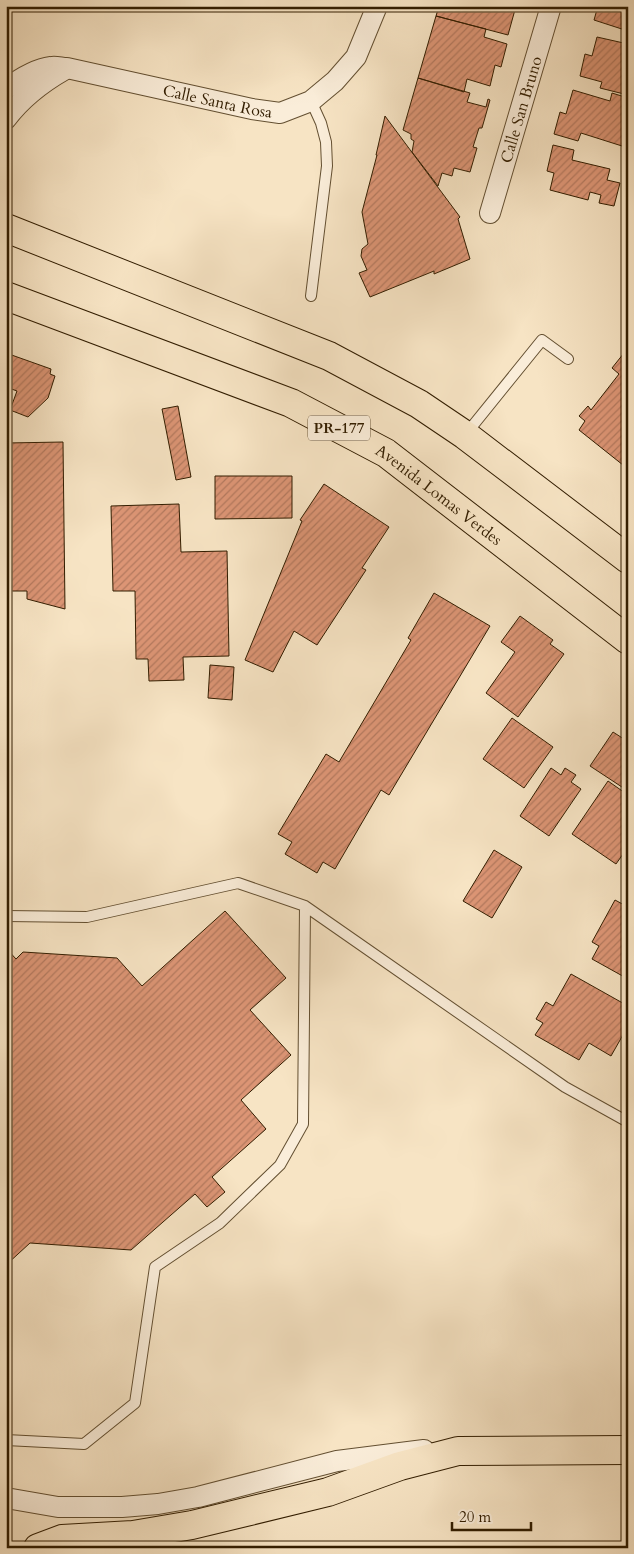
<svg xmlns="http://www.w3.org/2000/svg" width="634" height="1554" font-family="Cardo,serif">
<defs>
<pattern id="building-hatch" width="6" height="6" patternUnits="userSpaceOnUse" patternTransform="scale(1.25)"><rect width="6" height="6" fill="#dc9575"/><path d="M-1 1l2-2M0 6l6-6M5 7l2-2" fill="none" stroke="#b3795e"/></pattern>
</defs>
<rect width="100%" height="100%" fill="#f7e4c4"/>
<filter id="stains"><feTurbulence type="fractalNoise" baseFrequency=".004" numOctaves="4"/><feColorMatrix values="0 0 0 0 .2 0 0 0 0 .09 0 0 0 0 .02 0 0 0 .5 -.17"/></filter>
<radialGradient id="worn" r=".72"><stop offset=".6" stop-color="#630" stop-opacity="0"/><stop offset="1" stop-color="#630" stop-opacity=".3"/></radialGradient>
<path fill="url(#building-hatch)" stroke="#321d00" d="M439 6H516L508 35 436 16Z
M598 6H628V31L594 20Z
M436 16 486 29 484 37 507 44 501 67 495 65 490 86 467 79 464 92 418 78Z
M597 37 628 44V95L600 88 602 82 580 76 585 54 592 56Z
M418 78 470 93 467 102 486 107 488 99 490 100 482 128H479L473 147 477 148 470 172 454 168 452 176 442 173 438 186 412 152 414 141 411 139V134L403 130Z
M573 90 610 101 612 93 628 98V146L623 144 622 146 581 133 578 141 554 134 560 112 566 114Z
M385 116 460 217 458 219 470 259 434 274V271L370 297 359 273 367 270 361 256 362 249 368 244 362 212 377 155H376Z
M553 145 574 150 572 160 610 169 607 180 620 183 614 206 599 203 601 195 590 192 588 200 550 190 554 173 547 171Z
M628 348V469L579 430 585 421 579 416 588 406 591 410 619 374 612 368Z
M6 353 51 369 50 374 55 376 48 398 28 417 10 410 17 391 6 387Z
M178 406 191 477 176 480 162 409Z
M63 442 65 609 27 599V591H6V443Z
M215 476H292V518L215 519Z
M324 484 389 527 362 568 366 570 317 645 294 631 273 672 245 660 302 521 300 520Z
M179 504 181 552 227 551 229 656 183 657 184 680 149 681 148 659H136L135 591H113L111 506Z
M434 593 490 626 389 795 381 790 335 869 323 862 317 873 285 854 292 842 278 834 326 754 339 762 411 640 408 638Z
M520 616 553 640 550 644 564 654 518 717 486 693 515 652 501 642Z
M210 665 234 667 232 700 208 698Z
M512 718 553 747 524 788 483 759Z
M613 732 627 741 628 740V791L590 766Z
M551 768 561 775 565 768 576 775 571 782 581 789 549 836 520 816Z
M608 781 628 795V847L616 864 572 834Z
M494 850 522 867 492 918 463 901Z
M615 900 628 907V979L592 959 599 946 592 942Z
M225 911 286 978 250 1010 291 1055 241 1100 266 1129 212 1177 225 1192 207 1207 195 1194 131 1250 30 1243 6 1265V948L16 959 23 952 117 958 142 986Z
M571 974 628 1006V1026L611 1056 589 1043 579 1060 535 1035 543 1023 536 1019 546 1002 553 1006Z"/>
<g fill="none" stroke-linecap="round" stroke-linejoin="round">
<g stroke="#634f31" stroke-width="12">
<path id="service" d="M311 296 327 166 326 142 321 123 311 101
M466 434 542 340 568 359
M6 916 87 917 238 883 305 906 565 1087 628 1122
M6 1440 84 1444 135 1403 155 1267 220 1223 280 1165 303 1124 305 906"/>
</g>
<g stroke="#634f31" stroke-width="22">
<g id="minor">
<path id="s1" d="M6 89C18 80 35 69 51 67 56 66 62 68 67 68L252 109 280 113 311 101 335 81 356 57 377 6"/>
<path d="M6 119C21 99 43 82 64 70"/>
<path id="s2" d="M490 213 551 6"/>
<path d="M6 1498 58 1507H122L158 1504 198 1497 337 1461 424 1450"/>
</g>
</g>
<g stroke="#321d00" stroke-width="30">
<g id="primary">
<path d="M6 228 329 356 419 404 465 435 628 559"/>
<path id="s3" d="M6 296 291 403 386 453 628 640"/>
</g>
</g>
<g stroke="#321d00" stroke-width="30">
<path id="motorway" d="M38 1548 62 1539 133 1535 192 1525 328 1492 400 1466 458 1451 628 1450"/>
</g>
<use href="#service" stroke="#faedd9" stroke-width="10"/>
<use href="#minor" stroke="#faedd9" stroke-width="20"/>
<use href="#primary" stroke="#f7e4c4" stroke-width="28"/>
<use href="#motorway" stroke="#f7e4c4" stroke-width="28"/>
</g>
<g text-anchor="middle" stroke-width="5" stroke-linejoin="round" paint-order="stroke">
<rect fill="#faedd9" stroke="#6e5b41" stroke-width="1" x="308" y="415.5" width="62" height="25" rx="4"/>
<g font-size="15" font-weight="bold" fill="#321d00">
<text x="339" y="433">PR-177</text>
</g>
<g font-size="16" fill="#321d00" stroke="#faedd9">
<text dy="6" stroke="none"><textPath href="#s1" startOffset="221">Calle Santa Rosa</textPath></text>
<text dy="6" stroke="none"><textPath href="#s2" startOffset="108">Calle San Bruno</textPath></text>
<text dy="6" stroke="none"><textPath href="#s3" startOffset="479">Avenida Lomas Verdes</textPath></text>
</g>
</g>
<rect width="634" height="1554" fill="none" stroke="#f7e4c4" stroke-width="25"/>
<rect x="8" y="8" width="619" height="1539" fill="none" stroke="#321d00" stroke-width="2.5"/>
<rect x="12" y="12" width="609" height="1529" fill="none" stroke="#321d00"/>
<path d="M452 1522v8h79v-8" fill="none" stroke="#321d00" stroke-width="2.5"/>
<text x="459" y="1522" font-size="15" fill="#321d00" stroke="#faedd9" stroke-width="4" paint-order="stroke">20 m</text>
<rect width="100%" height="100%" filter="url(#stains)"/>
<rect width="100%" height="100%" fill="url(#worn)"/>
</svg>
